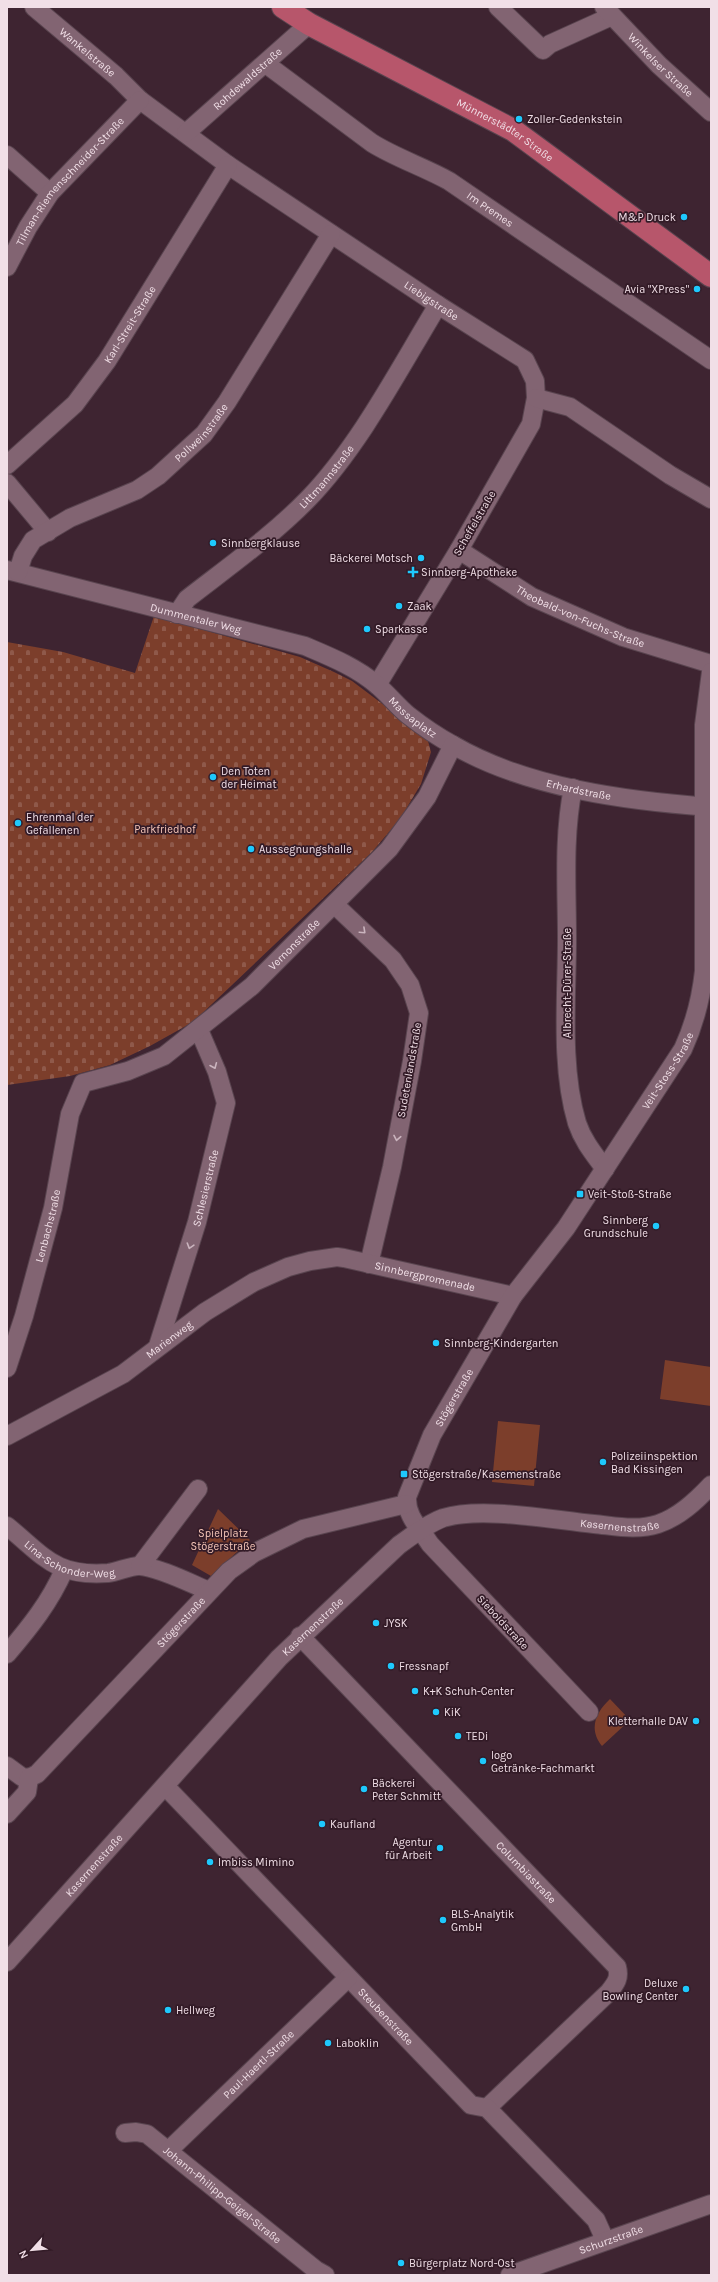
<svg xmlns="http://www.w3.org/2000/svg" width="718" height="2282" font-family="Karla,sans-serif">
<defs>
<pattern id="cemetery-stones" width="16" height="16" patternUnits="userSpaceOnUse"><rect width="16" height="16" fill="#7c3e2b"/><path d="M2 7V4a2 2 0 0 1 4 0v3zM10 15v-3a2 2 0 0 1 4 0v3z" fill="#8f594a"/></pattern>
</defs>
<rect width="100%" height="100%" fill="#3e2431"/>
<path fill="#7c3e2b" d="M665 1360 711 1367V1406L660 1399Z
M498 1421 540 1425 534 1486 492 1482Z
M218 1509 250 1540 211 1576 192 1565Z
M610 1699 630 1720 602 1746C588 1729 596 1712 610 1699Z"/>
<path fill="url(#cemetery-stones)" d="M154 616 300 657 334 672 352 681 421 733 428 741 431 752 421 784 400 819 372 852 193 1022 150 1046 110 1065 70 1076 7 1085V642L63 652 135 673Z"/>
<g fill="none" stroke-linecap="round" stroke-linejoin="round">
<g stroke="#59444f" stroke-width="20">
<g id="minor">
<path id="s1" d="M34 7 116 76 140 100 228 165 438 305 525 360 535 381 536 398 531 424 459 550 377 685"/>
<path d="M498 7 543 50 550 44 612 16"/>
<path id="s2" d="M604 7 659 65 711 112"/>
<path id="s3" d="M266 64 372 143C396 158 424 167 449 181L711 360"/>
<path id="s4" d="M186 133 309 24"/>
<path d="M7 155 50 193"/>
<path id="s5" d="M7 267 28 227 50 193 140 100"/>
<path d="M536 398 570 407 670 475 711 499"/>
<path id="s6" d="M7 465 75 404 107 361 228 165"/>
<path d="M7 483 48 532"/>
<path id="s7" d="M459 550 532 597 623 637 711 664"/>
<path id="s8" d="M7 570 305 646C331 657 356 667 377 685 388 694 397 706 408 715 422 726 438 737 453 745 527 788 627 801 711 807"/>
<path id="s9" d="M18 572 23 556 33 540 70 518 137 490 158 476 204 434 227 402 331 234"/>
<path id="s10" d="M177 614 187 599C228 567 272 536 308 499 360 445 399 369 438 305"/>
<path d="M573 788C563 837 567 889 567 939 567 998 560 1066 577 1123 583 1141 594 1154 605 1169"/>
<path d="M335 905 393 960 410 985 419 1013 412 1061 392 1167 369 1264"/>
<path id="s11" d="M158 1346 197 1222 226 1103 217 1072 199 1030"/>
<path id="s12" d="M7 1368 24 1316 53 1208 70 1114 83 1083 128 1071 164 1056 252 986 389 849 427 797 453 745"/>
<path id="s13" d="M7 1436 123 1374 205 1312 254 1282 288 1267 310 1261 337 1257 344 1258 513 1296"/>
<path id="s14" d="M7 1526C44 1556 55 1577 108 1573 118 1572 132 1565 140 1566 158 1567 192 1584 209 1591"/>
<path d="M140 1566 198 1489"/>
<path id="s15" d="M300 1636 617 1967C620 1978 616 1983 609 1992L487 2108"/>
<path d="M7 1654C30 1627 50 1602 64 1570"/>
<path id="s16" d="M589 1712 430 1544C420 1528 406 1517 407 1497L432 1435 513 1296 566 1228 683 1049C695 1023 701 999 704 971V725L711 672"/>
<path d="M7 1766 22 1777 29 1778"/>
<path id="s17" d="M165 1786 471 2105 487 2108 596 2220 605 2240"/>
<path id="s18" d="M7 1814 27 1792 29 1778 37 1774 229 1571 254 1553 303 1529 406 1504"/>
<path id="s19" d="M7 1962 279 1658 399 1545C413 1535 427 1524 443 1518 482 1506 552 1520 594 1524 615 1526 637 1531 658 1524 679 1517 696 1501 711 1485"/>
<path id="s20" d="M125 2133 136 2132 147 2134 316 2270 325 2275"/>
<path id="s21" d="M169 2150 348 1978"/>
<path id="s22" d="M510 2275 711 2204"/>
</g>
</g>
<g stroke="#59444f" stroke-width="24">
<g id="major">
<path id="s23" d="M283 7 309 24 513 130 711 276"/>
</g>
</g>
<use href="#minor" stroke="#826472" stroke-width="18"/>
<use href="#major" stroke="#b7566b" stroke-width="22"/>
</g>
<defs><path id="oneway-chevron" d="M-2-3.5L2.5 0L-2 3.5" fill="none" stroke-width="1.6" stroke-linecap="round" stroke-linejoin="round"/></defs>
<g stroke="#cab4be">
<use href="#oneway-chevron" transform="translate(363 931) rotate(43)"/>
<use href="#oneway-chevron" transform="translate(214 1066) rotate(67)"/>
<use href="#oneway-chevron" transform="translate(397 1138) rotate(101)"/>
<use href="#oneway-chevron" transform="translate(190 1246) rotate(107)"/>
</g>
<g fill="#1ec9fd" stroke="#331b27" stroke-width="1.5">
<circle cx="519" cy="119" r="4"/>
<circle cx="684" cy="217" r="4"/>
<circle cx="697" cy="289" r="4"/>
<circle cx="213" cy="543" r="4"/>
<circle cx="421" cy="558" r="4"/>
<path d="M411 566h4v4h4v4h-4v4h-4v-4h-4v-4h4z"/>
<circle cx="399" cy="606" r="4"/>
<circle cx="367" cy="629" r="4"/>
<circle cx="213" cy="777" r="4"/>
<circle cx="18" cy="823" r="4"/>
<circle cx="251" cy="849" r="4"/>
<rect x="576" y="1190" width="8" height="8" rx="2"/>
<circle cx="656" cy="1226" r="4"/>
<circle cx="436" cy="1343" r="4"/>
<circle cx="603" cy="1462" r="4"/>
<rect x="400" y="1470" width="8" height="8" rx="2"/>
<circle cx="376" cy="1623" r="4"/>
<circle cx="391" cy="1666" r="4"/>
<circle cx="415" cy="1691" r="4"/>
<circle cx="436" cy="1712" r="4"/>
<circle cx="696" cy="1721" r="4"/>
<circle cx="458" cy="1736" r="4"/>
<circle cx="483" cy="1761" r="4"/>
<circle cx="364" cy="1789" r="4"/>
<circle cx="322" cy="1824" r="4"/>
<circle cx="440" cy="1848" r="4"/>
<circle cx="210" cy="1862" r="4"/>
<circle cx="443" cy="1920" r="4"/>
<circle cx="686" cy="1989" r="4"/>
<circle cx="168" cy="2010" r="4"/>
<circle cx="328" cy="2043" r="4"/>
<circle cx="401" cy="2263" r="4"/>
</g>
<g text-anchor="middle" stroke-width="3.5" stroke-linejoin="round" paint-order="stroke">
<g font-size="11" fill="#f1dfe7" stroke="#331b27">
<text dy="4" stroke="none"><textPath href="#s1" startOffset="70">Wankelstraße</textPath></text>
<text dy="4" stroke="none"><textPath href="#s2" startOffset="81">Winkelser Straße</textPath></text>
<text dy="4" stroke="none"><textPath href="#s4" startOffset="82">Rohdewaldstraße</textPath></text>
<text dy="4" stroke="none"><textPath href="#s23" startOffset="254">Münnerstädter Straße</textPath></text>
<text dy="4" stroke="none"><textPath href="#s5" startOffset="107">Tilman-Riemenschneider-Straße</textPath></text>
<text dy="4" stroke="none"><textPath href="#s3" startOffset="268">Im Premes</textPath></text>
<text dy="4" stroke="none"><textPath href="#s1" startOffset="495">Liebigstraße</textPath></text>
<text dy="4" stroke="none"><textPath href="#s6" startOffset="188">Karl-Streit-Straße</textPath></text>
<text dy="4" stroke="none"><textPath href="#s9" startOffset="238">Pollweinstraße</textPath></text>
<text dy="4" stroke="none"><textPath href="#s10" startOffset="204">Littmannstraße</textPath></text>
<text transform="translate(474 523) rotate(-60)" y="4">Scheffelstraße</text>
<text dy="4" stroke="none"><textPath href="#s7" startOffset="139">Theobald-von-Fuchs-Straße</textPath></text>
<text dy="4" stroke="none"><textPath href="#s8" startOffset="195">Dummentaler Weg</textPath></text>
<text dy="4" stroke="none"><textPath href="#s8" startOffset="438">Massaplatz</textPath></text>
<text dy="4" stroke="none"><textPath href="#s8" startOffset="621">Erhardstraße</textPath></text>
<text dy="4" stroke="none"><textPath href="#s12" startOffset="553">Vernonstraße</textPath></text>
<text transform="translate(567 983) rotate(-90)" y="4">Albrecht-Dürer-Straße</text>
<text transform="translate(409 1070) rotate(-80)" y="4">Sudetenlandstraße</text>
<text dy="4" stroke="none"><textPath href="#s16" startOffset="786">Veit-Stoss-Straße</textPath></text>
<text dy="4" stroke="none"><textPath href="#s11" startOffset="165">Schlesierstraße</textPath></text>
<text dy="4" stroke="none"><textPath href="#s12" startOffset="148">Lenbachstraße</textPath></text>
<text dy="4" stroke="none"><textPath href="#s13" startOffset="469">Sinnbergpromenade</textPath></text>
<text dy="4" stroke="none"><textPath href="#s13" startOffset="189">Marienweg</textPath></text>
<text dy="4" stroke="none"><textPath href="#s16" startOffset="395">Stögerstraße</textPath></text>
<text dy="4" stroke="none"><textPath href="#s19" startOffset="802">Kasernenstraße</textPath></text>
<text dy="4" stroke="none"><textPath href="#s14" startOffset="74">Lina-Schonder-Weg</textPath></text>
<text dy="4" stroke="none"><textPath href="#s18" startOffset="262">Stögerstraße</textPath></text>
<text transform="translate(503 1622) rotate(47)" y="4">Sieboldstraße</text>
<text dy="4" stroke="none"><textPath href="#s19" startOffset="454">Kasernenstraße</textPath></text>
<text dy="4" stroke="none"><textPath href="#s19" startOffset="130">Kasernenstraße</textPath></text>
<text dy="4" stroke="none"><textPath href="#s15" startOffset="327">Columbiastraße</textPath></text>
<text dy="4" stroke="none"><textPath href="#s17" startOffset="319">Steubenstraße</textPath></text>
<text dy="4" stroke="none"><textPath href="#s21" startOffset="124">Paul-Haertl-Straße</textPath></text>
<text dy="4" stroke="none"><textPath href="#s20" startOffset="119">Johann-Philipp-Geigel-Straße</textPath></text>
<text dy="4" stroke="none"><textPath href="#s22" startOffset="107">Schurzstraße</textPath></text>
</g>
<g font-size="11" fill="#f1dfe7" stroke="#331b27" text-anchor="start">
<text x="527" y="123">Zoller-Gedenkstein</text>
<text x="676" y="221" text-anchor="end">M&amp;P Druck</text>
<text x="689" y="293" text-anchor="end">Avia "XPress"</text>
<text x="221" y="547">Sinnbergklause</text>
<text x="413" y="562" text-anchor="end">Bäckerei Motsch</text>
<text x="421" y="576">Sinnberg-Apotheke</text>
<text x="407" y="610">Zaak</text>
<text x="375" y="633">Sparkasse</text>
<text x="221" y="775">Den Toten<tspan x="221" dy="13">der Heimat</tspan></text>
<text x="26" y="821">Ehrenmal der<tspan x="26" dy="13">Gefallenen</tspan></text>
<text x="259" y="853">Aussegnungshalle</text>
<text x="588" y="1198">Veit-Stoß-Straße</text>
<text x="648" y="1224" text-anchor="end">Sinnberg<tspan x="648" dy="13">Grundschule</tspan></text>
<text x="444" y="1347">Sinnberg-Kindergarten</text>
<text x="611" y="1460">Polizeiinspektion<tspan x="611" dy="13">Bad Kissingen</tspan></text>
<text x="412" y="1478">Stögerstraße/Kasemenstraße</text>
<text x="384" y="1627">JYSK</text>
<text x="399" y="1670">Fressnapf</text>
<text x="423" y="1695">K+K Schuh-Center</text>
<text x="444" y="1716">KiK</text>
<text x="688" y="1725" text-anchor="end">Kletterhalle DAV</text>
<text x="466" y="1740">TEDi</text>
<text x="491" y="1759">logo<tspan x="491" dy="13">Getränke-Fachmarkt</tspan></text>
<text x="372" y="1787">Bäckerei<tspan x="372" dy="13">Peter Schmitt</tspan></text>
<text x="330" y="1828">Kaufland</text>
<text x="432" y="1846" text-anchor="end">Agentur<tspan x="432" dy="13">für Arbeit</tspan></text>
<text x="218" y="1866">Imbiss Mimino</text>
<text x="451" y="1918">BLS-Analytik<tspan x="451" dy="13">GmbH</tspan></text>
<text x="678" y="1987" text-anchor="end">Deluxe<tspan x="678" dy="13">Bowling Center</tspan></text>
<text x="176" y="2014">Hellweg</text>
<text x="336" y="2047">Laboklin</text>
<text x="409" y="2267">Bürgerplatz Nord-Ost</text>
</g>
<g font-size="11" fill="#f7c7b9" stroke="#331b27">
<text x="165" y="833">Parkfriedhof</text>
<text x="223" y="1537">Spielplatz<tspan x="223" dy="13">Stögerstraße</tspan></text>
</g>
</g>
<rect width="718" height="2282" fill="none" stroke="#f1dfe7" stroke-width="16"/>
<g transform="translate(32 2250) rotate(243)" stroke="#331b27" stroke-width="3" paint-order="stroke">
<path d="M0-3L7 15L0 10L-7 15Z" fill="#f1dfe7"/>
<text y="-6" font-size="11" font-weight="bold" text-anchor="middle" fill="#f1dfe7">N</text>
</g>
</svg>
